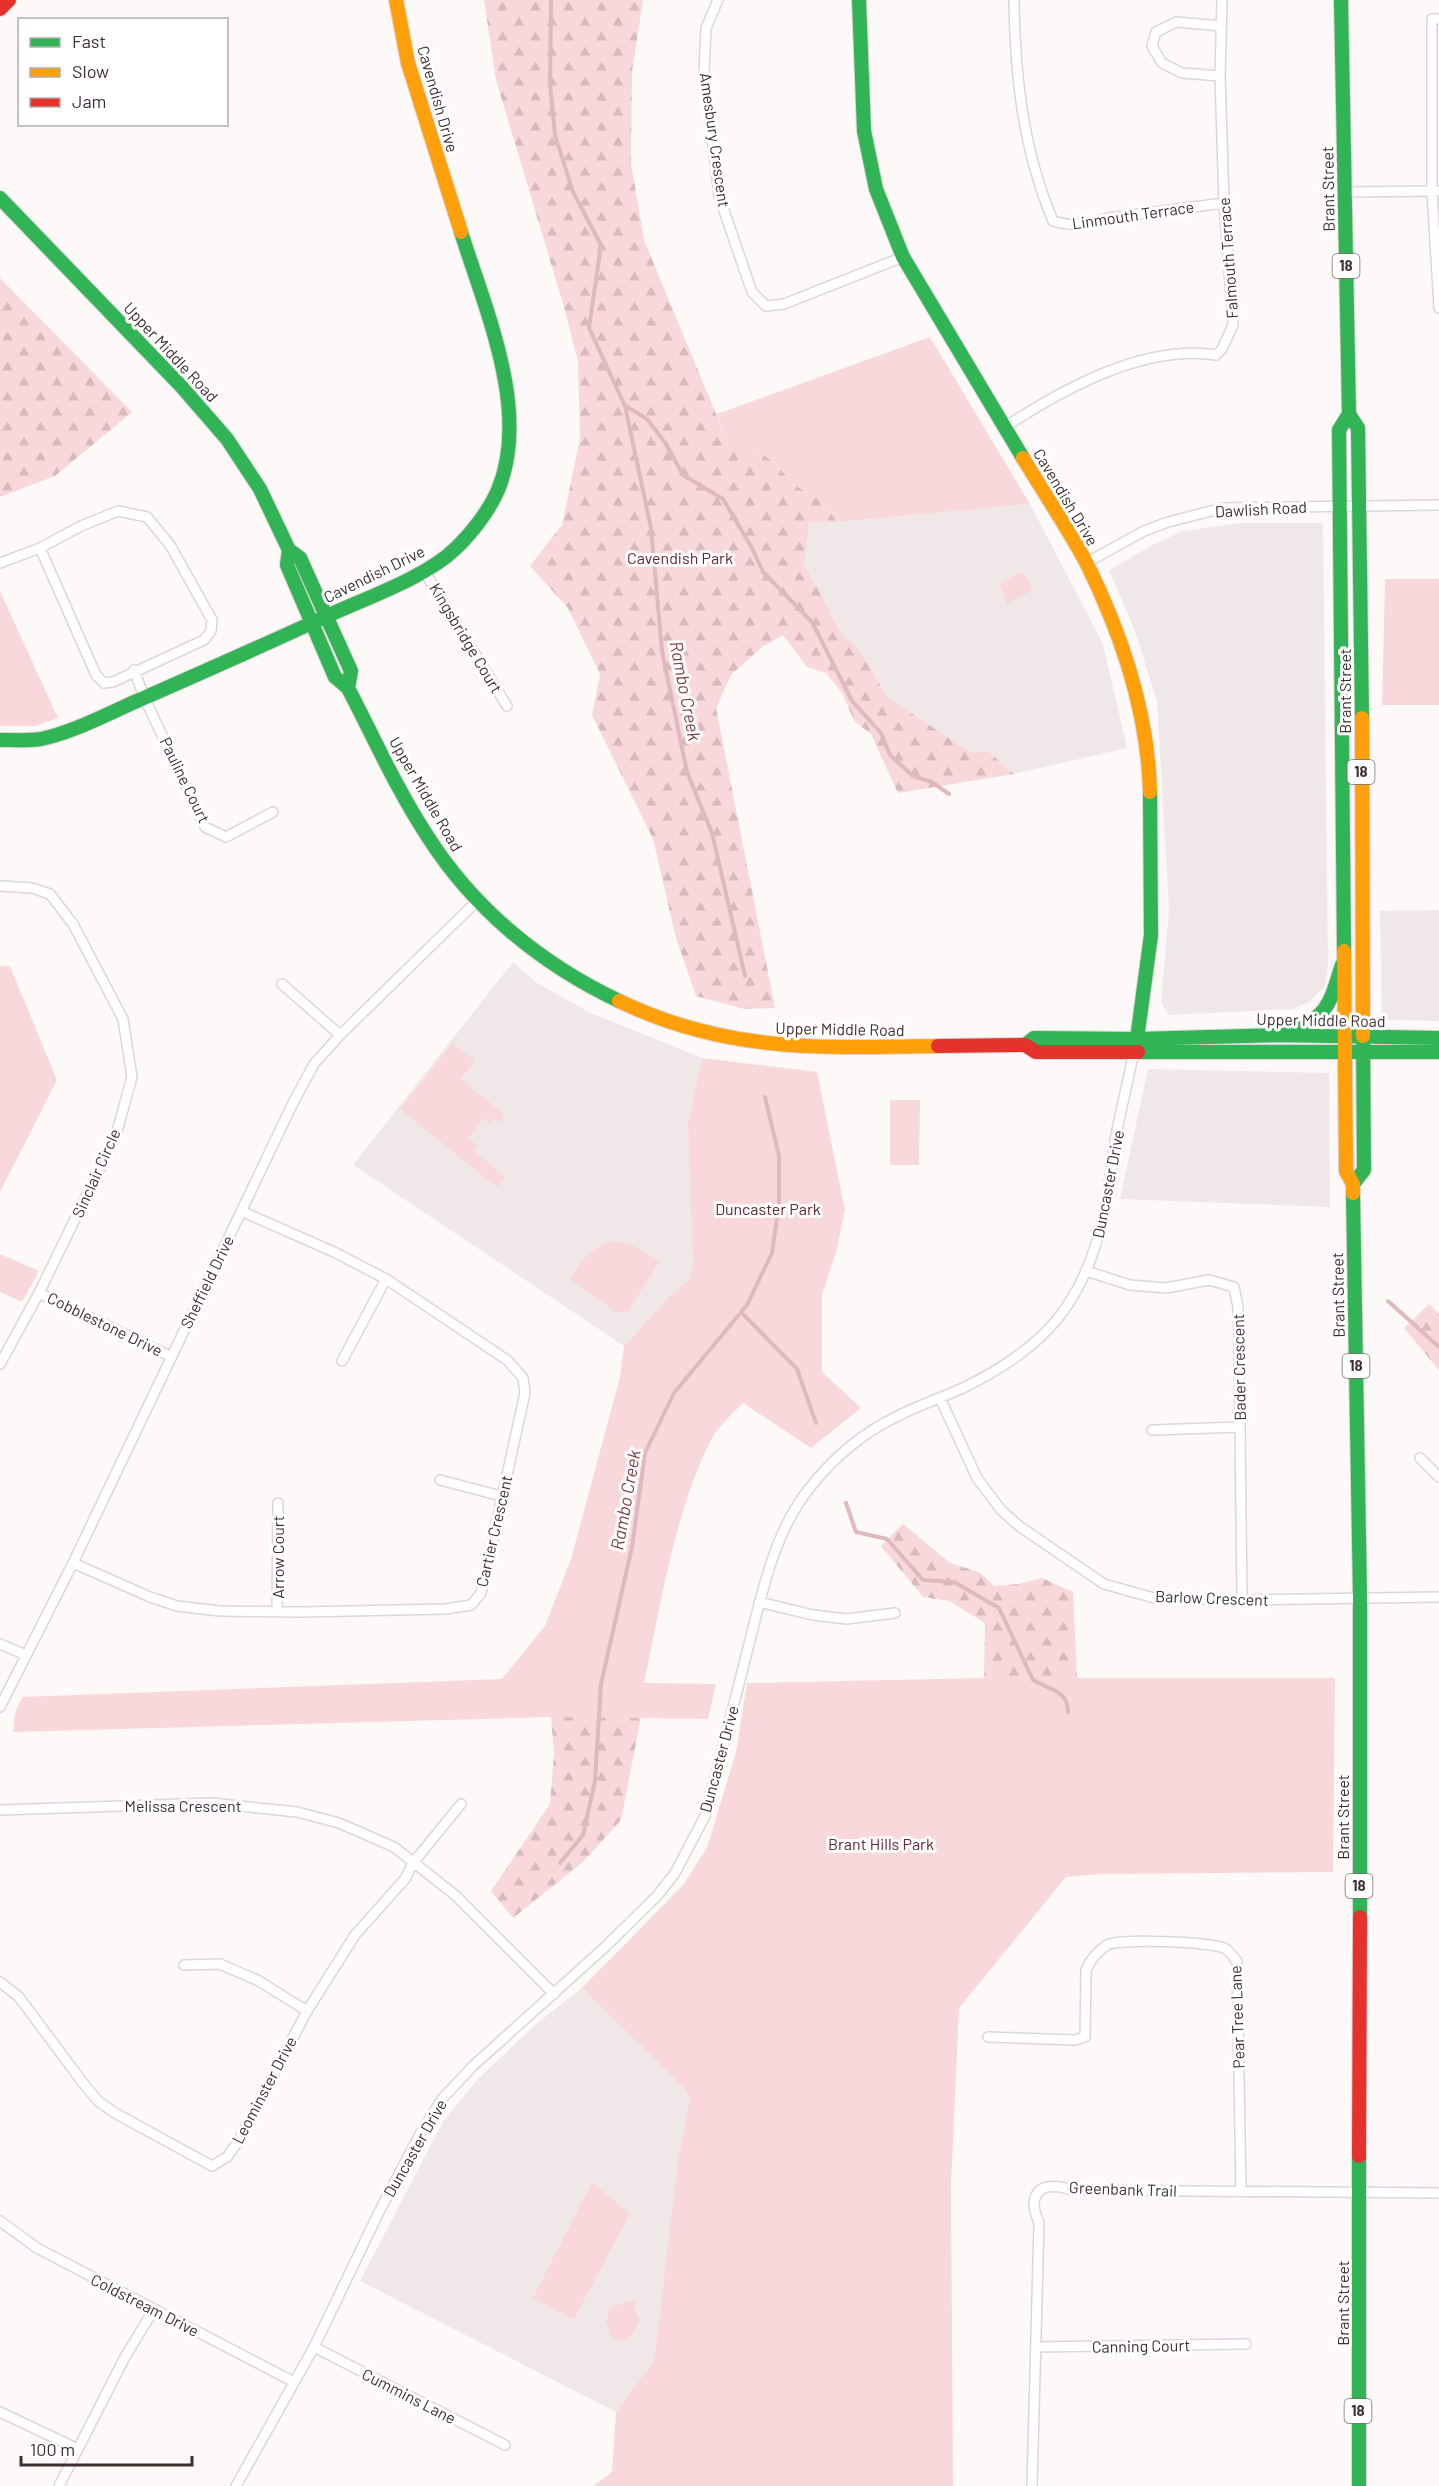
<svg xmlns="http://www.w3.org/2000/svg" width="1439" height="2486" font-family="Barlow,sans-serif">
<defs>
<pattern id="forest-firs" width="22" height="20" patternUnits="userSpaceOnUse" patternTransform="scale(1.5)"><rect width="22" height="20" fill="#f8d8db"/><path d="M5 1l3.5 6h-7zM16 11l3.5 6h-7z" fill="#d6babc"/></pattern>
</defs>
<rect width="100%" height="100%" fill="#fdf9f9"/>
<path fill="#f0e8e8" d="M1030 504 1103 644 1127 748 1014 774 989 752H970L887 697 862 653 840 631 804 563 808 522H837Z
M1240 523H1323L1328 966 1325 986 1309 1002 1293 1009 1169 1015 1161 1003 1169 909 1157 701 1135 631 1109 570 1154 544 1183 531Z
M1439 910V1021L1382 1020 1380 911Z
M513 962 537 983 591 1013 702 1058 688 1123 693 1221V1263L689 1279 668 1298 624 1346 353 1165Z
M1148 1069 1329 1073 1330 1207 1120 1199Z
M582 1988 682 2086 690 2098 678 2161 654 2362 616 2412 360 2281 444 2120 478 2079 535 2025Z"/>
<path fill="url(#forest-firs)" d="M484 0H643L632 72 631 163 644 240 729 445 751 447 773 461 795 485 826 504 837 522H809L804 563 840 631 862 653 887 697 970 752H989L1014 774 898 793 871 734 855 722 842 693 826 673 807 667 783 635 762 647 731 675 716 708 775 1008 744 1009 696 996 676 938 653 839 592 715 600 674 568 608 530 566 562 525 580 438 578 361 564 307 496 80Z
M0 278 132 412 55 476 0 497Z
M1429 1304 1439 1314V1370L1404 1328Z
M903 1524 950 1563 979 1572 994 1586 1019 1584 1042 1578 1073 1592 1077 1678H984L985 1623 949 1601 923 1597 881 1546Z
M551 1717H641L621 1820 583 1862 513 1918 491 1891 550 1804 554 1753Z"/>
<path fill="#f8d8db" d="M930 337 1030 504 837 522 826 504 795 485 773 461 751 447 729 446 717 414Z
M1020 572 1024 574 1033 590 1007 604 999 584Z
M1385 579H1439V705H1382Z
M0 591 58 718 36 726H0Z
M0 966H10L57 1080 0 1192Z
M453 1043 475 1061 461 1079 505 1115 499 1123 494 1118 490 1123 484 1118 468 1138 478 1146 474 1151 505 1177 497 1187 400 1109Z
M702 1058 817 1072 845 1210 837 1249 822 1295V1372L861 1408 811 1448 743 1403C733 1413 719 1426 712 1438 675 1510 661 1603 644 1683L716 1684 708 1719 551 1717 13 1732 15 1714 22 1697 502 1679 545 1626 571 1559 620 1377 624 1346 668 1298 689 1279 693 1263 688 1123Z
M890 1100H920L919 1165H890Z
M610 1242C631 1241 642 1251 660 1261L628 1311 617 1313 570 1279C580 1261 590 1249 610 1242Z
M0 1254 39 1271 22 1302 0 1292Z
M984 1678H1335L1333 1872 1102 1874 1066 1877 959 2008 951 2185 953 2486H593L612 2472 616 2412 654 2361 678 2161 690 2098 682 2086 582 1988 683 1885 707 1848 736 1752 747 1683Z
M592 2182 630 2214 574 2319 533 2298Z
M631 2300 636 2304 634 2309 640 2320 634 2332 625 2341 614 2340 608 2331 610 2329 606 2322 610 2308Z"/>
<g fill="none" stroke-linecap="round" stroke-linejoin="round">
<path stroke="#dfb9bd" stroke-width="4" d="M551 0 550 84 555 135 573 192 601 245 589 328 625 406 651 528 662 651 687 772 712 833 745 976
M626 406 647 419 666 444 683 475 723 499 752 548 763 572 812 622 852 701 881 733 890 755 913 776 932 782 949 794
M1388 1301 1439 1347
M741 1312 797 1369 816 1423
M846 1503 856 1532 887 1539 923 1580 954 1582 999 1608 1033 1680C1050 1690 1068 1690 1068 1712
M560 1863 583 1835 595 1781 601 1684 632 1547 645 1453 674 1393 747 1305 772 1253 779 1204V1156L765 1097"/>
<g stroke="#ded5d6" stroke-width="12">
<path id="street" d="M718 0 706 28 704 71 719 196 752 292 766 306 784 304 903 257
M1014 0C1015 76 1023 150 1053 221 1073 227 1088 225 1108 218L1224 203
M1439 19H1432V191L1439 308
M1220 76 1182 73 1162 63 1152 46 1156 32 1176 22 1221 26
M1345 192 1439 191
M1005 427C1063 389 1144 344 1216 355L1222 349 1233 325 1224 203 1220 76 1222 0
M0 563 40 548 81 526 118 511 147 517 170 545 212 620 211 631 204 640 113 682 104 683 96 675 40 548
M1086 563 1144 531 1168 522 1223 508 1439 505
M424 571 507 706
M134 670 145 699 205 827 226 837 273 812
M0 886 32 888 50 894 73 924 123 1019 132 1077 116 1135 39 1293 0 1364
M282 984 340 1035
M1086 1271 1130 1285 1166 1288 1209 1280 1234 1287 1238 1307 1239 1340 1242 1600
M39 1293 170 1356
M342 1361 386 1279
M940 1398 977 1478 1001 1510 1019 1526 1104 1584 1154 1598 1242 1600 1439 1597
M1152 1430 1240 1427
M1420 1458 1439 1477
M440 1480 501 1496
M73 1563 150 1597 177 1606 220 1611 301 1612 446 1609 471 1605 481 1593 525 1393 523 1378 507 1360 386 1279 334 1252 241 1211
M759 1602 813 1615 846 1619 895 1613
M277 1610 278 1503
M0 1644 26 1655
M0 1707 73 1563 293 1103 314 1064 340 1035 477 901
M0 1810 212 1803 297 1812 339 1823 394 1847 455 1895 554 1994
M184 1965 220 1964 259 1981 307 2011
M0 1982 19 1997 83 2083 98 2101 115 2113 212 2166 227 2157 239 2140 307 2011 355 1935 405 1879 413 1863 461 1804
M988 2037 1075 2040 1085 2037 1086 1970C1090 1960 1098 1951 1107 1945 1119 1938 1211 1942 1224 1948 1229 1950 1233 1957 1237 1961L1241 2191
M0 2221 37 2248 294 2382
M314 2347 505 2445
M1036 2347 1246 2344
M0 2412 78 2449
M59 2486 125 2357 153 2311
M236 2486 314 2347 379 2212 420 2134 442 2099 474 2065 604 1948 657 1896 675 1873 705 1816C720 1760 734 1704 748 1648 762 1594 773 1535 808 1490 832 1459 862 1433 898 1416 919 1405 941 1398 963 1388 1045 1348 1084 1304 1104 1214 1109 1188 1112 1161 1116 1135 1122 1105 1129 1076 1135 1047
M1032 2486 1039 2223C1037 2218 1034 2210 1034 2204 1035 2182 1058 2185 1072 2190L1439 2193"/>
</g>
<g stroke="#ded5d6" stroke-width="16">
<path id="fast" d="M859 0 864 131 876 189 903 257 1023 458
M1341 0 1349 414 1358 428 1362 718
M0 198 181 386 227 439 260 489 289 550 300 558 351 671 348 688
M289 550 287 565 335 677 348 688C374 738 397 790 428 837 474 909 541 964 619 1001
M0 740C13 740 28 741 41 739 74 732 107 714 137 701 201 673 264 645 327 616 366 598 425 578 455 549 471 534 489 511 498 490 531 411 485 309 461 232
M1344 951 1339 430 1349 414
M1290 1031C1329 1017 1330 1002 1342 965
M1137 1039 1151 935 1150 792
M1025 1045 1034 1038 1137 1039 1279 1035 1439 1038
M1138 1052H1439
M1353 1184 1364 1170 1363 1036
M1353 1193 1360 1598V1917
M1359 2486V2156"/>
</g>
<g stroke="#ded5d6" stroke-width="16">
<path id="slow" d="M396 0 408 63 461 232
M1023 458C1044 493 1068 528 1087 564 1122 635 1148 712 1150 792
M1362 718 1363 1036
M1344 951 1346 1171 1353 1184V1193
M619 1001C727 1053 822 1048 938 1046"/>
</g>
<g stroke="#ded5d6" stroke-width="16">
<path id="jam" d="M0 9 9 0
M938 1046 1025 1045 1036 1052H1138
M1359 2156 1360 1917"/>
</g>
<use href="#street" stroke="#fffefe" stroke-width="9"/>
<use href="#fast" stroke="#30b455" stroke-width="14"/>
<use href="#slow" stroke="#ff9f0a" stroke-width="14"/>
<use href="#jam" stroke="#e5322d" stroke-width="14"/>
</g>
<g text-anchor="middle" stroke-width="6" stroke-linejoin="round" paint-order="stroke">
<g fill="#fff" stroke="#786e6f" stroke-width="1.5">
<rect x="1332.5" y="254" width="27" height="24" rx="4.5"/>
<rect x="1347.5" y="760" width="27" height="24" rx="4.5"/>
<rect x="1342.5" y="1354" width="27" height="24" rx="4.5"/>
<rect x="1345.5" y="1874" width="27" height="24" rx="4.5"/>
<rect x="1344.5" y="2399" width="27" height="24" rx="4.5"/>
</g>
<g font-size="15" font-weight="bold" fill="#3e3031">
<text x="1346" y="271">18</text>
<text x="1361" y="777">18</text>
<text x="1356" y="1371">18</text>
<text x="1359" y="1891">18</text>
<text x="1358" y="2416">18</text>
</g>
<g font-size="16" fill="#3e3031" stroke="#fff">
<text transform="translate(438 99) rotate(74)" y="6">Cavendish Drive</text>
<text transform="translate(715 140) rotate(82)" y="6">Amesbury Crescent</text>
<text transform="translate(1328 189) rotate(-91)" y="6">Brant Street</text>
<text transform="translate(1133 215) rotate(-8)" y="6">Linmouth Terrace</text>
<text transform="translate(1228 258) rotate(-94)" y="6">Falmouth Terrace</text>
<text transform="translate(171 352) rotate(47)" y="6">Upper Middle Road</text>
<text transform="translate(1066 497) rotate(59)" y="6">Cavendish Drive</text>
<text transform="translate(1261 509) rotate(-3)" y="6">Dawlish Road</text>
<text transform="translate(374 574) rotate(-26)" y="6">Cavendish Drive</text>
<text transform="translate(466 638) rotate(59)" y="6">Kingsbridge Court</text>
<text transform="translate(1345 691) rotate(-90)" y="6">Brant Street</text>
<text transform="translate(185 780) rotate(64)" y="6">Pauline Court</text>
<text transform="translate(426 794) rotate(60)" y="6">Upper Middle Road</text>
<text transform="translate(1321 1020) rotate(1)" y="6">Upper Middle Road</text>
<text transform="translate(840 1029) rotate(1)" y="6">Upper Middle Road</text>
<text transform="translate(96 1173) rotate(-66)" y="6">Sinclair Circle</text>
<text transform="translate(1108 1184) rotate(-79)" y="6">Duncaster Drive</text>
<text transform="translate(207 1282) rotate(-64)" y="6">Sheffield Drive</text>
<text transform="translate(1338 1295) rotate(-91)" y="6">Brant Street</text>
<text transform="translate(105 1324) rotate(26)" y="6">Cobblestone Drive</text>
<text transform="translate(1239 1367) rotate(-91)" y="6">Bader Crescent</text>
<text transform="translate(494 1531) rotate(-77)" y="6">Cartier Crescent</text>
<text transform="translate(278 1557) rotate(-90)" y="6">Arrow Court</text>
<text transform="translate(1212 1598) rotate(2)" y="6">Barlow Crescent</text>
<text transform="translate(719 1759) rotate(-75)" y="6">Duncaster Drive</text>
<text x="183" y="1812">Melissa Crescent</text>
<text transform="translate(1343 1817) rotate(-90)" y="6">Brant Street</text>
<text transform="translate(1237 2017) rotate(-92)" y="6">Pear Tree Lane</text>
<text transform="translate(264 2090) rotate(-62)" y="6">Leominster Drive</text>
<text transform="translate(415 2148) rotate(-60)" y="6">Duncaster Drive</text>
<text transform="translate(1123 2189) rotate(2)" y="6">Greenbank Trail</text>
<text transform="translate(1343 2303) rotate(-90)" y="6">Brant Street</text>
<text transform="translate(145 2305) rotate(27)" y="6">Coldstream Drive</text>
<text transform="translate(1141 2346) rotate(-1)" y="6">Canning Court</text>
<text transform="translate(409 2396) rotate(27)" y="6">Cummins Lane</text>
</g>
<g font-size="16" fill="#662533" stroke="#fff">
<text x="680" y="564">Cavendish Park</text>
<text x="768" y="1215">Duncaster Park</text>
<text x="881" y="1850">Brant Hills Park</text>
</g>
<g font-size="18" font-style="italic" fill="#823e4a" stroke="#fff">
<text transform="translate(685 691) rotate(79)" y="6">Rambo Creek</text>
<text transform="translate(626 1500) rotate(-80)" y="6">Rambo Creek</text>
</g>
</g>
<rect x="18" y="18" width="210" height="108" fill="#ffffff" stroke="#b2acad" stroke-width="1.5"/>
<rect x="30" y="38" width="30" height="9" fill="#30b455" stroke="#b2acad" stroke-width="1.5"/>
<text x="72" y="48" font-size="18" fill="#3e3031">Fast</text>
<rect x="30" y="68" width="30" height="9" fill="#ff9f0a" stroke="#b2acad" stroke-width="1.5"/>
<text x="72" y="78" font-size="18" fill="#3e3031">Slow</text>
<rect x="30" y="98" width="30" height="9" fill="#e5322d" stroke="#b2acad" stroke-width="1.5"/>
<text x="72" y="108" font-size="18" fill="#3e3031">Jam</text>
<path d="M21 2456v9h171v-9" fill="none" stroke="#3e3031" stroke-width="3"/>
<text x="30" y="2456" font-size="18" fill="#3e3031" stroke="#ffffff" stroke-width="4.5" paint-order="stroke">100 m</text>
</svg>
